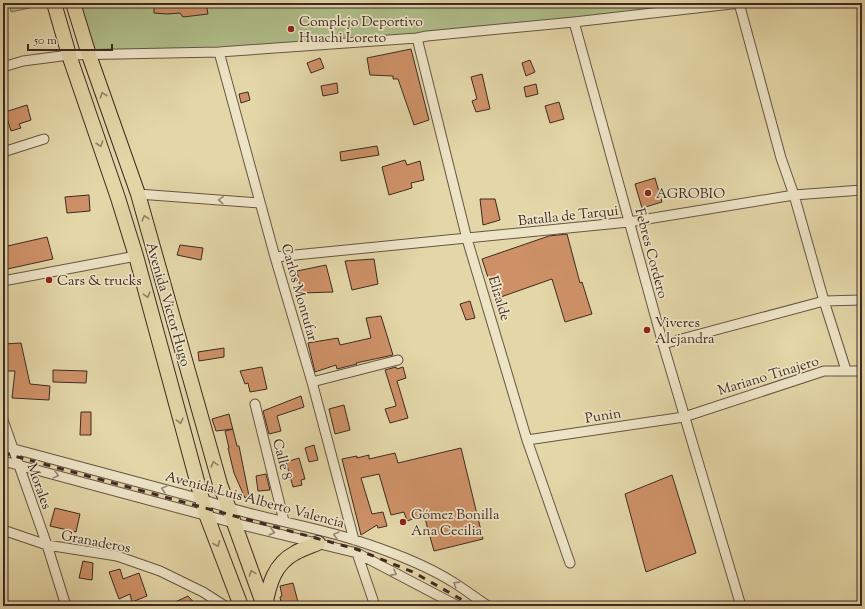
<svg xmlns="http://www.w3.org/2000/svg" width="865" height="609" font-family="'Sorts Mill Goudy',serif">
<rect width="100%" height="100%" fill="#e3d6a7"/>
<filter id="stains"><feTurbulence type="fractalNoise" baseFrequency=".005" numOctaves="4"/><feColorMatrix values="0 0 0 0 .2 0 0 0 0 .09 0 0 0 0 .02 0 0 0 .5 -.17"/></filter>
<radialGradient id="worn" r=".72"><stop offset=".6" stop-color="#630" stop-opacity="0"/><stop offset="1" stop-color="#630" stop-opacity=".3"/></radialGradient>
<path fill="#afbe8a" stroke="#767457" d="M9 3H43V5L11 12Z
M73 3H765L574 22 219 52 89 55Z"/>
<path fill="#ce9167" stroke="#3e2a24" d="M154 3H206L208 14 183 17 180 13 167 14 154 13Z
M411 49 429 120 414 125 398 79H393V76L370 75 367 58Z
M320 58 324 68 311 73 307 63Z
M530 60 535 72 526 76 522 63Z
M482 74 490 109 476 112 472 101 477 99 471 77Z
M337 83 338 93 323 96 321 86Z
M536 84 538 94 526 97 524 87Z
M248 92 250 100 241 103 239 94Z
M559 102 564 119 550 123 545 106Z
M27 105 31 120 19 124 21 128 11 131 5 112Z
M377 146 379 155 341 161 340 152Z
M405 160 407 165 420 161 424 180 411 183 412 188 389 195 382 167Z
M655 178 662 202 642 208 635 184Z
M89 195 90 211 67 213 65 197Z
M480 199H495L500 220 483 225Z
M567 234 580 283 582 282 592 314 565 322 552 279 495 299 482 259 549 236Z
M47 237 53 259 3 270V247Z
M180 245 203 248 201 260 177 255Z
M374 259 378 284 352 290 345 261Z
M326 265 333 292 301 293 297 271Z
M470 301 475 318 466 320 460 304Z
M381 316 393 355 356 363 357 364 337 369 336 365 315 372 308 343 338 338 340 345 371 338 366 318Z
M21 343 30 384 50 386 49 400 12 398 15 371H6L3 362V344Z
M224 348V357L199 361 198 352Z
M262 367 267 389 250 392 248 383 245 384 240 371Z
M396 367 397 369 403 367 406 378 397 381 408 418 390 423 385 409 396 406V405L385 370Z
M53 370 87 371 86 383 53 382Z
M301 396 304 407 277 416 281 431 269 434 263 411Z
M344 405 350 430 335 434 329 409Z
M81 412H91V435H80Z
M229 414 237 446H239L249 496 245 498 234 473 228 448H229L225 431 233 429 216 431 212 419Z
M314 445 318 460 309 462 305 448Z
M461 448 483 539 434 551 424 515 407 521 404 512 391 515 379 474 361 478 372 514 383 512 387 526 378 528 377 525 361 535 342 459 357 456V458L369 455V459L395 453 398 463Z
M299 458 305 479 301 480 302 485 293 487 286 462Z
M266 474 270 490 258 491 256 476Z
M672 475 696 553 646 572 625 494Z
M55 508 80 514 76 532 50 526Z
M83 561 93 563 92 580 79 578Z
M120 569 123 579 139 573 147 596 132 602 130 594 119 599 109 572Z
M293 583 298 602 282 606 280 597 282 596 280 586Z
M188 596 197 606H167Z"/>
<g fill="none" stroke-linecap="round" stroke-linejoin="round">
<g stroke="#675545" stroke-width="11">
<path id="minor" d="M739 3 781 158 794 195 824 301 846 370
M574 22 663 344 741 606
M417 38 467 239 527 440 570 563
M219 52 275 257 312 382 354 540
M3 67 23 61 69 55 219 52 417 38 427 36 574 22 740 3
M3 152 44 139
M138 194 260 203
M275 257 629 222 794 195 862 190
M3 281 136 256
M663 344 824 301 862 300
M312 382 398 360
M255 404 284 521
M3 420 47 545 66 606
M527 440 684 417 824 371H862
M3 446 201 499C251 517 304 524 355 540 389 551 425 564 456 584 467 591 477 599 488 606
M3 461 234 523 357 553 458 606
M3 530 47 545 117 556 160 571 203 592 225 606
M357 553 375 606"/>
</g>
<g stroke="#3e2a24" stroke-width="16">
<path id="primary" d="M54 3 69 55 118 198 136 256 206 514 241 606
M73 3 89 55 138 194 220 484 264 606
M265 606C269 585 274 564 295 553 302 549 311 546 318 543"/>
</g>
<use href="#minor" stroke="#ede4c6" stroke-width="9"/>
<use href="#primary" stroke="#e3d6a7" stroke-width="14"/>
<path stroke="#3e2a24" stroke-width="3" stroke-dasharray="7 7" stroke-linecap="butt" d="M3 453 356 549 413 572 473 606"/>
</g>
<defs><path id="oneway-chevron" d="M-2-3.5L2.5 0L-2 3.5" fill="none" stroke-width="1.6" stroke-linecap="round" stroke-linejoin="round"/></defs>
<g stroke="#908066">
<use href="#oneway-chevron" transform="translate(103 95) rotate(-109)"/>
<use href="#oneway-chevron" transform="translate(100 144) rotate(71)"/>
<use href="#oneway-chevron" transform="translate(145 218) rotate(-106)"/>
<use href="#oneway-chevron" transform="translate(147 295) rotate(75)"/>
<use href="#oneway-chevron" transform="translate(180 421) rotate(76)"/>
<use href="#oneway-chevron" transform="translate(214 464) rotate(-106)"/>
<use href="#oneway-chevron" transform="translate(217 544) rotate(68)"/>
<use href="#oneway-chevron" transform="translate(252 573) rotate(-110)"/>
</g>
<g stroke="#968775">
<use href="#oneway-chevron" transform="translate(221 200) rotate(-176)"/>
<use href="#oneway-chevron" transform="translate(56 475) rotate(15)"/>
<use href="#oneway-chevron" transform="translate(164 489) rotate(-165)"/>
<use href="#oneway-chevron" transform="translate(272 532) rotate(14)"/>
<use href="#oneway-chevron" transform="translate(336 535) rotate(-165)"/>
<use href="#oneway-chevron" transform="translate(394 573) rotate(28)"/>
<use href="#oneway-chevron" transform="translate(456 584) rotate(-148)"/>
</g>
<g fill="#8f2418" stroke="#ede4c6" stroke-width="1.5">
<circle cx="291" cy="29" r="4"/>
<circle cx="648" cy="193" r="4"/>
<circle cx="49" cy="280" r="4"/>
<circle cx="647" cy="330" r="4"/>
<circle cx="403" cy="522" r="4"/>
</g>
<g text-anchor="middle" stroke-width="3.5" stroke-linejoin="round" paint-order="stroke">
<g font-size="14" fill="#3e2a24" stroke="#ede4c6" text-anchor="start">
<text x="299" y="26">Complejo Deportivo<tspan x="299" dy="16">Huachi Loreto</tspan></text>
<text x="656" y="198">AGROBIO</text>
<text x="57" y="285">Cars &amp; trucks</text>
<text x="655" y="327">Viveres<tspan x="655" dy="16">Alejandra</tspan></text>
<text x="411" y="519">Gómez Bonilla<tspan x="411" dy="16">Ana Cecilia</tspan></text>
</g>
<g font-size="14" fill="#3e2a24" stroke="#ede4c6">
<text transform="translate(568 215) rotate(-6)" y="5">Batalla de Tarqui</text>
<text transform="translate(652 253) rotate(75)" y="5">Febres Cordero</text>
<text transform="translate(300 292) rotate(74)" y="5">Carlos Montufar</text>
<text transform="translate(500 298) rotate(73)" y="5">Elizalde</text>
<text transform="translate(169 304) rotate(74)" y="5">Avenida Victor Hugo</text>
<text transform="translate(768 375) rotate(-17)" y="5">Mariano Tinajero</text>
<text transform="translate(603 415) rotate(-9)" y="5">Punin</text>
<text transform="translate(283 459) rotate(76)" y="5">Calle 8</text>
<text transform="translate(40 486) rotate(70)" y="5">Morales</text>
<text transform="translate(255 499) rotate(15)" y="5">Avenida Luis Alberto Valencia</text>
<text transform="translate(96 541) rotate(11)" y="5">Granaderos</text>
</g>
</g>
<rect width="865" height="609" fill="none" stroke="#e3d6a7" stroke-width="16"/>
<rect x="4" y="4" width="857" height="601" fill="none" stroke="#3e2a24" stroke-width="2"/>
<rect x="8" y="8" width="849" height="593" fill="none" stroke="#3e2a24"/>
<path d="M28 44v6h84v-6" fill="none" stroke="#3e2a24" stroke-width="2"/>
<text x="34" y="44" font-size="12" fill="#3e2a24" stroke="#ede4c6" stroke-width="3" paint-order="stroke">50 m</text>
<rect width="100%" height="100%" filter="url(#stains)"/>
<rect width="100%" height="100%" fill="url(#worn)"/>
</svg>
